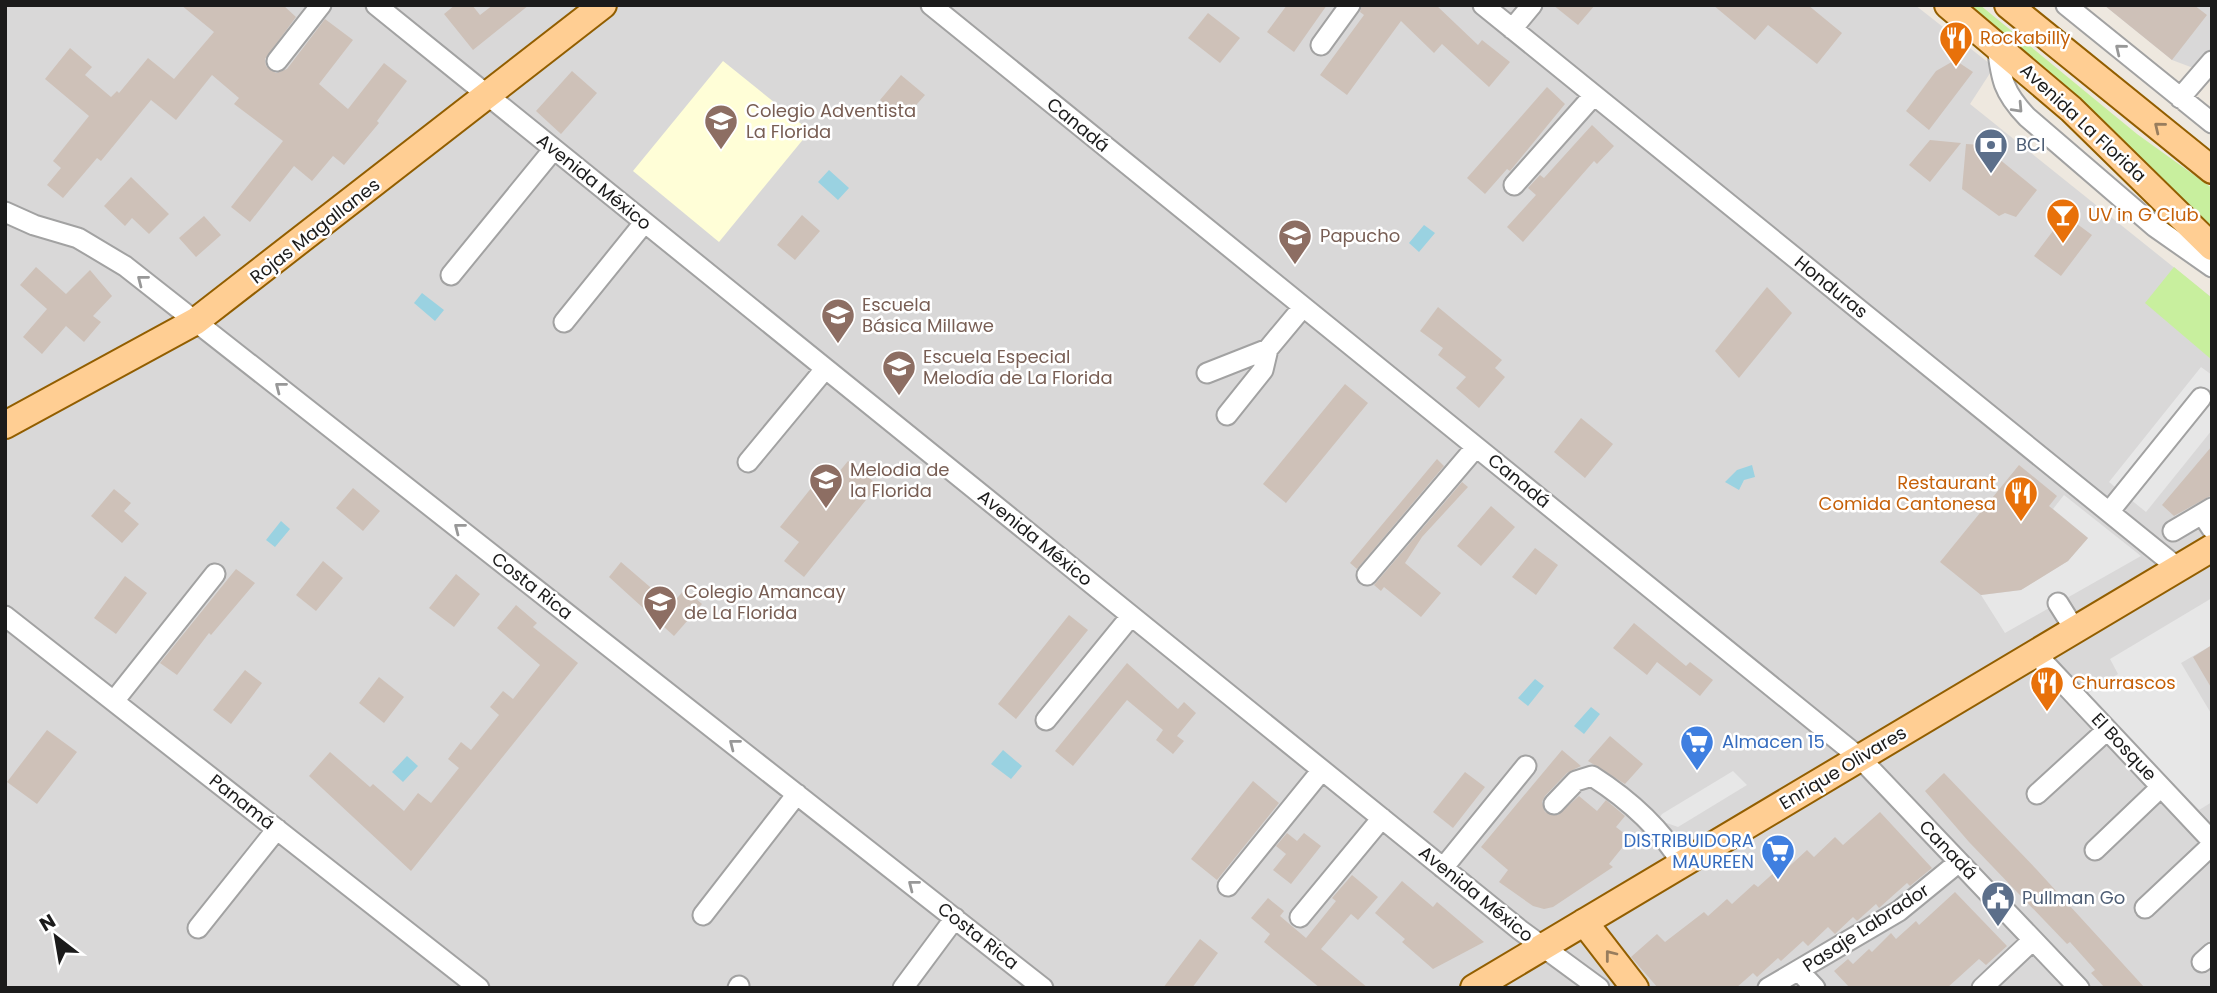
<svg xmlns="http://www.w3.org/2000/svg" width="2217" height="993" font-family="Poppins,sans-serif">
<rect width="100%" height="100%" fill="#eee8df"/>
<path fill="#d9d8d8" d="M5 5H1915L1994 67 1970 104 2212 298V988H5Z
M2104 5H2212V75L2172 60Z"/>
<path fill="#fffed7" d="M723 61 810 131 719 242 633 171Z"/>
<path fill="#c8ef9e" d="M1960 5H1980L2137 134 2212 188V228Z
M2174 267 2212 298V360L2145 303Z"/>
<path fill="#e7e7e7" d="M2201 367 2212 375V430L2146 512 2109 482Z
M2064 495 2141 556 2005 633 1981 595 2021 590 2068 561 2088 538 2053 509Z
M2212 598V645L2181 663 2212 715V802L2199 810 2087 694 2118 674 2110 659Z
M1733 771 1747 785 1678 827 1658 820 1662 814Z"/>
<path fill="#9ad2e1" d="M829 170 849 188 838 200 818 182Z
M1424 225 1435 233 1419 252 1409 243Z
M422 293 444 310 435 321 414 303Z
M1752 465 1755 477 1744 480 1739 490 1725 482 1737 470Z
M281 521 290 529 275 547 266 540Z
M1535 679 1544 686 1528 706 1518 698Z
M1591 707 1600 714 1584 734 1574 726Z
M1003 750 1022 766 1011 779 991 764Z
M407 756 418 766 403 782 392 772Z"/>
<path fill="#cec1b8" d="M181 5H283L296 17 265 59 266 66 276 73 287 69 325 19 353 40 319 84 348 109 384 63 407 81 377 121 379 123 344 165 333 156 312 181 294 166 250 222 231 207 283 141 234 104 239 98 212 75 176 120 151 100 101 161 97 158 63 198 47 185 61 168 53 161 89 116 45 79 70 48 92 67 85 75 111 97 117 91 119 93 148 58 174 79 214 32Z
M455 5H472L480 15 493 5H529L473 50 444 14Z
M1287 5H1327L1294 52 1267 32Z
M1362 5H1436L1478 45 1482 40 1510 62 1489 87 1442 44 1434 53 1401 21 1347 95 1320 75 1364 15 1360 12Z
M1553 5H1595L1578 25Z
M1713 5H1808L1842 33 1817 64 1768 25 1755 40Z
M2104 5H2194L2207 15 2172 60Z
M1208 13 1240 38 1220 63 1188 38Z
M1955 60 1973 72 1929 130 1906 111 1936 71Z
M572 71 597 93 561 134 536 111Z
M901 75 925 95 903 120 880 100Z
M1547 87 1565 104 1510 171 1507 169 1485 194 1467 178Z
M1592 125 1614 146 1597 164 1594 161 1523 242 1507 227 1536 195 1528 188 1540 175 1544 178Z
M1930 140 1961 143 1930 182 1909 165Z
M1966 144 1982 145 2037 190 2016 217 2005 213 1999 216 1962 189Z
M131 177 169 214 149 234 132 218 125 226 104 206Z
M802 215 820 231 795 260 777 245Z
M2065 215 2092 235 2061 276 2034 256Z
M204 216 221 235 196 257 179 238Z
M36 267 66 294 90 270 112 296 93 316 101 322 84 342 66 326 42 354 23 337 47 309 20 285Z
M1767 287 1792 313 1739 378 1715 351Z
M1438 307 1502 360 1495 368 1505 377 1479 408 1456 388 1466 377 1438 355 1443 348 1420 331Z
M1345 384 1368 403 1286 503 1263 484Z
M1581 418 1613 444 1585 478 1554 452Z
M2212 446V495L2174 516 2162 505Z
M1437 459 1444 466 1357 569 1350 563Z
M848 461 878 485 804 577 784 561 799 542 780 527 812 487 821 494Z
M2019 465 2057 496 2049 506 2088 538 2068 561 2021 590 1981 595 1940 562Z
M1462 482 1468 487 1422 537 1405 563 1441 593 1421 617 1384 587 1381 591 1374 585Z
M353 488 380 511 363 531 336 508Z
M114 489 131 503 124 511 139 524 122 543 91 516Z
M1491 506 1515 527 1481 566 1457 546Z
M1535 548 1558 565 1536 595 1512 577Z
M323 561 343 578 316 611 296 595Z
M621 562 671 605 685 589 702 604 674 636 609 577Z
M236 569 255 583 211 635 209 633 177 675 160 663Z
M456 574 480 594 454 627 429 608Z
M125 576 147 593 116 634 94 618Z
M516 605 537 623 533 627 578 663 411 871 309 776 330 752 370 787 373 784 404 811 418 793 431 803 459 768 448 759 461 742 471 750 499 715 490 707 503 691 513 699 540 665 497 628Z
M1069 615 1088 630 1016 719 998 704Z
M1634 623 1686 666 1690 662 1713 680 1700 696 1657 662 1647 675 1613 648Z
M2212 645V689L2193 657Z
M1127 663 1178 709 1184 702 1196 713 1177 736 1184 741 1173 754 1156 740 1163 730 1127 700 1073 766 1055 751Z
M245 670 262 683 231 724 213 710Z
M379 677 404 697 384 723 359 703Z
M47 730 77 752 37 804 7 782Z
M1610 736 1643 764 1625 784 1588 761Z
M1562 750 1581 766 1567 773 1545 796 1542 802 1545 812 1558 815 1579 796 1597 811 1606 800 1625 816 1616 827 1630 838 1609 864 1613 867 1553 907 1544 909 1533 906 1499 882 1508 870 1481 847Z
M1465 772 1485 787 1453 828 1433 812Z
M1944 773 2037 870 2145 988H2105L2091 973 2095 970 2070 942 2067 944 1969 842 1925 791Z
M1253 781 1279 803 1217 880 1191 859Z
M1880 812 1932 868 1910 886 1907 883 1879 908 1876 904 1857 921 1853 917 1835 934 1828 927 1808 946 1803 941 1781 961 1778 958 1757 977 1753 973 1736 988H1658L1631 957 1657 934 1665 942 1704 912 1708 916 1727 899 1732 904 1754 884 1758 887 1778 869 1782 873 1807 850 1814 857 1835 837 1843 845Z
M1287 833 1297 841 1304 833 1321 846 1291 884 1273 870 1286 854 1276 846Z
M1352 875 1378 897 1358 920 1351 914 1321 949 1368 988H1320L1264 942 1270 934 1251 918 1268 898 1284 911 1280 916 1306 938 1336 901 1332 898Z
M1402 881 1433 907 1437 902 1484 942 1433 969 1402 942 1405 939 1375 913Z
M1955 892 2007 946 1986 965 1979 959 1947 988H1850L1834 971 1848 959 1853 964 1869 949 1872 952 1891 933 1896 939 1916 921 1919 925Z
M1200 939 1218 953 1192 988H1163Z"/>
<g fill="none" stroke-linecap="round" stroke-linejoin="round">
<g stroke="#a2a2a2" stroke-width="23">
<path id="minor" d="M376 5 1520 930 1599 988
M931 5 1860 758 2079 988
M1483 5 2178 568
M2066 5 2212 123
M1512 29 1532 5
M1321 45 1350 5
M1997 45C2001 79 2003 92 2027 117L2155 227 2212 267
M277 61 321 5
M2180 98 2212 61
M1514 185 1594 95
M5 212 34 225 78 238 125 266 1043 988
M451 275 553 150
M564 322 644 223
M1207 373 1268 349
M1227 415 1263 370 1268 349 1303 307
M748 462 825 369
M2109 512 2201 398
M2202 514 2212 529
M2173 531 2212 508
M1367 575 1476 447
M2058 603 2075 630
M5 616 479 988
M2035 653 2212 841
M114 701 215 574
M1046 720 1131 616
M2037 794 2107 730
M1554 804 1576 781 1592 776C1628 799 1660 827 1682 864
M2095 850 2161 787
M1443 868 1526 766
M1228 886 1322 770
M2145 908 2212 845
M703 915 797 794
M1300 917 1382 818
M198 928 277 829
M2202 962 2212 953
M1799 971 1815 988
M738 988 739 986
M903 988 955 918
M1768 988 1899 911 1959 862
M1982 988 2033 940"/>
</g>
<g stroke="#925e00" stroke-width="30">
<path id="major" d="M1948 5 2071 109 2212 247
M2008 5 2212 170
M5 425 196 321 603 5
M1584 922 1635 988
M1474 988 2212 548"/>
</g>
<use href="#minor" stroke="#fff" stroke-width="19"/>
<use href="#major" stroke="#ffce93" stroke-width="26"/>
</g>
<defs><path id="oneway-chevron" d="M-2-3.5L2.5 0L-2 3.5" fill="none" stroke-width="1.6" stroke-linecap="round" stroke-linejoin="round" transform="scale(1.75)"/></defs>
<g stroke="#989898">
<use href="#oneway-chevron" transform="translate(2120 49) rotate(-141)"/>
<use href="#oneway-chevron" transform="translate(2018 108) rotate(47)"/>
<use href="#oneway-chevron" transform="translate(142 280) rotate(-142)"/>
<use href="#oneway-chevron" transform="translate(280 387) rotate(-142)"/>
<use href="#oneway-chevron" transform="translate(459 528) rotate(-142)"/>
<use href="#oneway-chevron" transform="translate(734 744) rotate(-142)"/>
<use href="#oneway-chevron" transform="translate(913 885) rotate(-142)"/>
</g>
<g stroke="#987d5d">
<use href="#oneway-chevron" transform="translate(2159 127) rotate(-141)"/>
<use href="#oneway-chevron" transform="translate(1610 955) rotate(-128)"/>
</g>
<defs>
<g id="restaurant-pin" transform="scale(1.75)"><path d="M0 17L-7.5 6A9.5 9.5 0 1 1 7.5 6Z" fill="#e8710a" stroke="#fff"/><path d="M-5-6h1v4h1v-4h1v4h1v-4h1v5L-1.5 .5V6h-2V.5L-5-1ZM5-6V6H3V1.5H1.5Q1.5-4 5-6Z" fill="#fff"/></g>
<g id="school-pin" transform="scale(1.75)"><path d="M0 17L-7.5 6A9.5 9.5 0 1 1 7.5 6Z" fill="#8d6e63" stroke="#fff"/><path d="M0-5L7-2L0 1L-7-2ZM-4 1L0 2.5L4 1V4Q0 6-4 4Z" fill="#fff"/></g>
<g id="bank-pin" transform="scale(1.75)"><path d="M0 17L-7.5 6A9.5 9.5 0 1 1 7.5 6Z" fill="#5c6f8a" stroke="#fff"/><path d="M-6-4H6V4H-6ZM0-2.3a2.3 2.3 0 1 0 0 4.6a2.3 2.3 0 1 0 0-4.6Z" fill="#fff"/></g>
<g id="bar-pin" transform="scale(1.75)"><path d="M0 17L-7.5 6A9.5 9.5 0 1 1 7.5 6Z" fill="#e8710a" stroke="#fff"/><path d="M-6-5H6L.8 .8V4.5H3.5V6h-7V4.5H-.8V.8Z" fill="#fff"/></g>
<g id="supermarket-pin" transform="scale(1.75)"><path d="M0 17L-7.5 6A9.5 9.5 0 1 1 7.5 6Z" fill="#3f7fe0" stroke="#fff"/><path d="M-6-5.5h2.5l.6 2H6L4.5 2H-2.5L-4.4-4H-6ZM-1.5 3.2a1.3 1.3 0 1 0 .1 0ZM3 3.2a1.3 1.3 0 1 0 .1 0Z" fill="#fff"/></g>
<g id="civic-pin" transform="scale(1.75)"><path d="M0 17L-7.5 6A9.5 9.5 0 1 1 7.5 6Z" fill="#5c6f8a" stroke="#fff"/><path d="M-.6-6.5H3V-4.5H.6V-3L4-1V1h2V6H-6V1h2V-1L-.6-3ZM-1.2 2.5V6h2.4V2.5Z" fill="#fff"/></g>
</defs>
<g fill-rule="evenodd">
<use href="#restaurant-pin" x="1956" y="38"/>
<use href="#school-pin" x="721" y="121"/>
<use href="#bank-pin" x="1991" y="145"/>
<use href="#bar-pin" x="2063" y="215"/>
<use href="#school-pin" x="1295" y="236"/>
<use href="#school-pin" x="838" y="315"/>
<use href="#school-pin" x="899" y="367"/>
<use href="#school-pin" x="826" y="480"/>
<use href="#restaurant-pin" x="2021" y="493"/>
<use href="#school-pin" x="660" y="602"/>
<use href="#restaurant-pin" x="2047" y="683"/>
<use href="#supermarket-pin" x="1697" y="742"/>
<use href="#supermarket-pin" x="1778" y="851"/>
<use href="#civic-pin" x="1998" y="898"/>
</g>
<g text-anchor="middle" stroke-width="5" stroke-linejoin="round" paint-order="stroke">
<g font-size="18" fill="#c56008" stroke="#fff" text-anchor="start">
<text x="1980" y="44">Rockabilly</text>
<text x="2088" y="221">UV in G Club</text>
<text x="1996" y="489" text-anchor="end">Restaurant<tspan x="1996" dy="21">Comida Cantonesa</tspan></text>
<text x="2072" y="689">Churrascos</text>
</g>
<g font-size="18" fill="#785e54" stroke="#fff" text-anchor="start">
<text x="746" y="117">Colegio Adventista<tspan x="746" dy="21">La Florida</tspan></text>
<text x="1320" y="242">Papucho</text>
<text x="862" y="311">Escuela<tspan x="862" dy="21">Básica Millawe</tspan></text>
<text x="923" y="363">Escuela Especial<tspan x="923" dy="21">Melodía de La Florida</tspan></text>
<text x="850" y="476">Melodia de<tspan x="850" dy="21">la Florida</tspan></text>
<text x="684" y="598">Colegio Amancay<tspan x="684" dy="21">de La Florida</tspan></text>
</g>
<g font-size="18" fill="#1b1b1b" stroke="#fff">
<text transform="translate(2083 123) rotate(43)" y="6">Avenida La Florida</text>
<text transform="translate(1078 125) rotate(39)" y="6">Canadá</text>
<text transform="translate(594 182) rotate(39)" y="6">Avenida México</text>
<text transform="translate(315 231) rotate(-38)" y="6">Rojas Magallanes</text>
<text transform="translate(1831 287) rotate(39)" y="6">Honduras</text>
<text transform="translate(1519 481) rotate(39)" y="6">Canadá</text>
<text transform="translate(1035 538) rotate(39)" y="6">Avenida México</text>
<text transform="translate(532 586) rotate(38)" y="6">Costa Rica</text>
<text transform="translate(2124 747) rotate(47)" y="6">El Bosque</text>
<text transform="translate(1843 768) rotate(-31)" y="6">Enrique Olivares</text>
<text transform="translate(242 802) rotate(38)" y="6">Panamá</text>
<text transform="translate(1948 850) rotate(46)" y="6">Canadá</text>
<text transform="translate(1476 894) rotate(39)" y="6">Avenida México</text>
<text transform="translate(1866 928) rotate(-33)" y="6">Pasaje Labrador</text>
<text transform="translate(978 936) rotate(38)" y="6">Costa Rica</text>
</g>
<g font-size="18" fill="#4e5e75" stroke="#fff" text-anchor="start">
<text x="2016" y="151">BCI</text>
<text x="2022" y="904">Pullman Go</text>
</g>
<g font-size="18" fill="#366cbe" stroke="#fff" text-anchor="start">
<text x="1722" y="748">Almacen 15</text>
<text x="1754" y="847" text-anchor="end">DISTRIBUIDORA<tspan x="1754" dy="21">MAUREEN</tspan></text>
</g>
</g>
<rect width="2217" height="993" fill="none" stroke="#1b1b1b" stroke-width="14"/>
<g transform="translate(56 937) rotate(329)" stroke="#ffffff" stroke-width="5" paint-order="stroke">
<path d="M0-5L12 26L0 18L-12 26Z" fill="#1b1b1b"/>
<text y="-10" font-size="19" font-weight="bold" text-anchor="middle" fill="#1b1b1b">N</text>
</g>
</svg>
